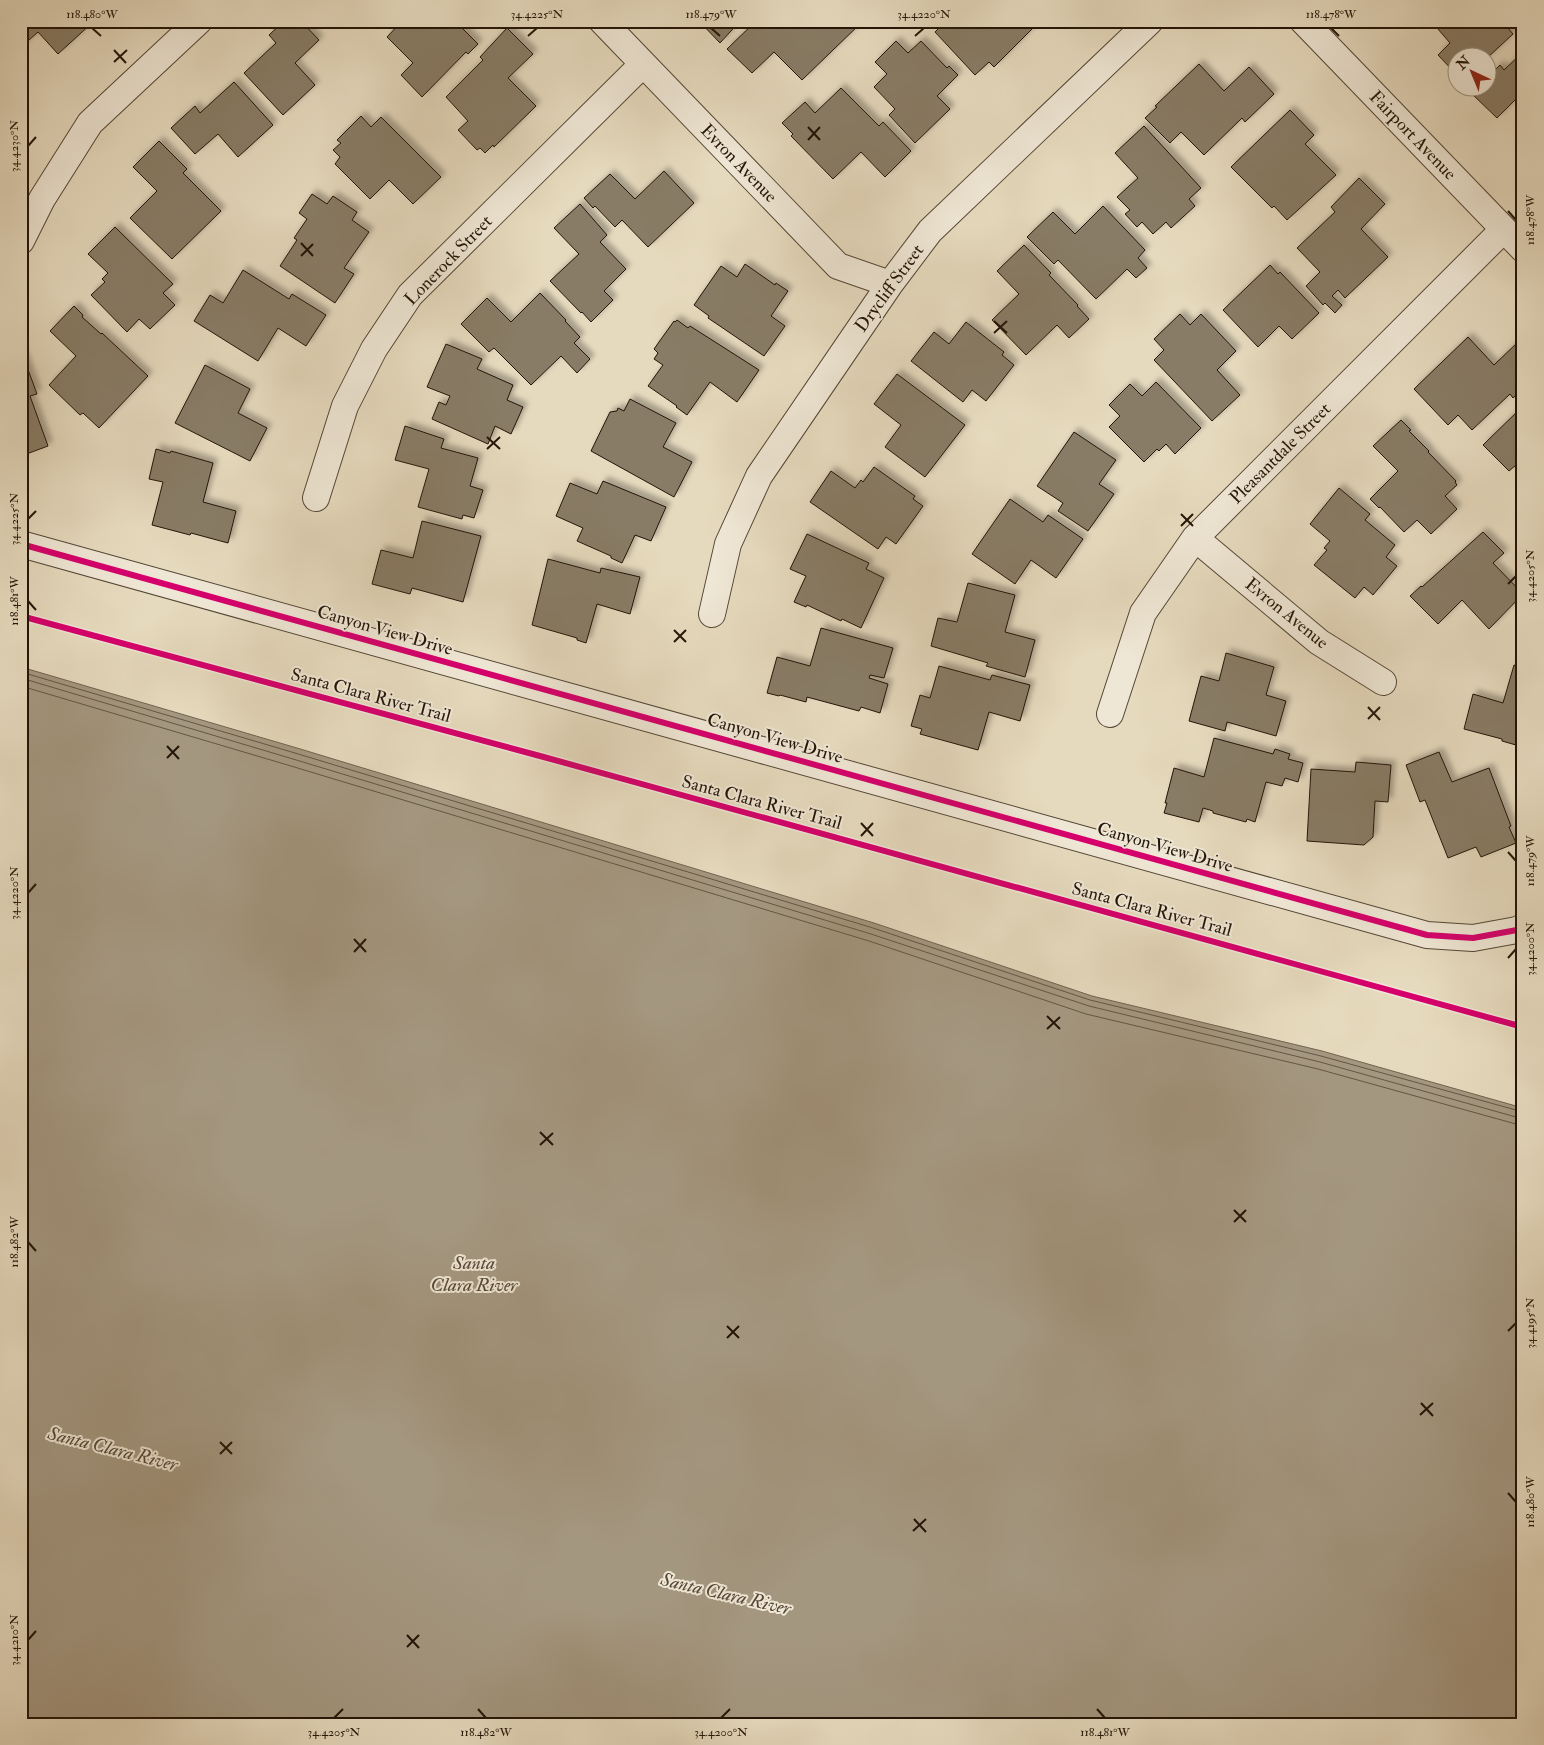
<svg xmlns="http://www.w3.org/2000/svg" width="1544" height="1745" font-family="'IM FELL Double Pica',serif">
<defs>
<filter id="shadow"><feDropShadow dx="4.5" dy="-4.5" stdDeviation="2.5" flood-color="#0004"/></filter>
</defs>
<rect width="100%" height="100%" fill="#e6dabe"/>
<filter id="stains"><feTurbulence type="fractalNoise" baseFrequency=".004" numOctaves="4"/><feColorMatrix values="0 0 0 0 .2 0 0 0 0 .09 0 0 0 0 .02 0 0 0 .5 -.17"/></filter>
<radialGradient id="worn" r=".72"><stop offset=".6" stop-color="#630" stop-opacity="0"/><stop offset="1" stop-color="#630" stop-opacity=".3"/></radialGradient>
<path fill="#a49780" stroke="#706350" d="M21 667 297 748 874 923 1092 996 1322 1051 1523 1108V1724H21Z"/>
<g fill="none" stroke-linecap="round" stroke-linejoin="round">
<path stroke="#645644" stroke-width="1" d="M21 672 295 753 873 928 1090 1000 1321 1056 1523 1112
M21 678 293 759 871 934 1089 1006 1320 1062 1523 1119
M21 686 291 766 869 941 1086 1014 1318 1069 1523 1126"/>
</g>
<path fill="#887b66" stroke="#231407" filter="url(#shadow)" d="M21 21H93V22L58 54 38 32 21 47Z
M284 21H301L319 40 295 63 315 85 283 115 244 73 276 43 269 35Z
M402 21H455L478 44 468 54 466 52 422 97 401 75 413 63 387 37Z
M699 21H740L720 43Z
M763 21H862V22L802 80 774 52 752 73 727 49 755 22 759 26Z
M946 21H1027L1033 28 994 67 989 62 975 75 935 32Z
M1502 21 1513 34 1486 59V58H1456V74L1438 55 1450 43 1431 21Z
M507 28 533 54 508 78 536 106 494 147 493 145 485 153 480 148 477 150 458 130 468 121 446 97 483 60 480 57Z
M896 41 908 53 921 41 947 68 949 66 958 75 937 96 950 109 915 143 889 115 895 109 874 87 887 74 875 62Z
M1523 52V98L1521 97 1517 100 1516 99 1497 118 1471 93 1477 88H1486V79L1500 65 1504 70Z
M1199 64 1224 91 1249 67 1274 94 1245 122 1242 118 1204 155 1181 132 1170 143 1145 118 1157 107 1155 106Z
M234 82 273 125 238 157 218 134 195 154 171 128 195 106 200 113Z
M841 88 879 126 883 122 911 151 885 177 861 152 833 179 791 136 793 134 782 123 805 102 815 113Z
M1290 110 1314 135 1305 144 1336 175 1287 220 1274 206 1272 208 1231 167Z
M361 116 371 127 381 117 441 177 413 204 389 180 370 199 335 164 340 157 333 150 341 143 337 140Z
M1144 126 1201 188 1189 199 1195 206 1171 228 1166 222 1153 234 1142 222 1137 227 1125 214 1130 210 1117 197 1138 178 1115 153Z
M159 141 187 169 183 173 221 211 172 259 130 218 157 191 133 167Z
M664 171 694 203 648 247 622 220 615 227 595 206 593 208 584 198 610 174 635 199Z
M1359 178 1385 204 1361 229 1388 257 1345 298 1338 290 1332 296 1342 305 1335 313 1325 303 1323 305 1306 286 1320 272 1297 248 1335 212 1331 207Z
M312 194 327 204 333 196 357 212 352 220 369 232 344 268 354 274 335 303 280 266 297 240 294 238 307 219 299 213Z
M580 204 607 235 600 242 626 269 604 291 613 300 591 322 582 312 581 313 550 281 579 254 554 228Z
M1103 206 1145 250 1138 258 1147 268 1136 278 1127 269 1096 299 1058 260 1054 264 1027 237 1053 212 1075 234Z
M115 227 173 284 163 293 175 305 150 329 139 319 127 332 91 295 105 282 102 279 108 273 88 254Z
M1024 245 1051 273 1049 275 1078 305 1077 306 1089 319 1069 338 1057 325 1026 355 992 320 1019 294 997 271Z
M745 264 775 285 776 283 788 291 771 316 785 326 764 356 708 318 709 316 694 305 721 266 737 277Z
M1270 265 1278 274 1280 272 1319 313 1292 339 1279 326 1258 347 1223 310Z
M243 270 289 299 292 294 326 315 306 346 278 328 258 361 194 321 210 295 223 303Z
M540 293 566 320 565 321 580 337 574 343 590 359 577 373 561 356 531 385 494 348 489 352 461 324 487 298 511 322Z
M74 306 83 315 82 317 101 334 102 333 148 376 99 428 83 413 80 415 49 385 76 356 50 331Z
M1180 314 1190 325 1201 314 1236 351 1217 370 1240 395 1212 421 1154 360 1164 350 1154 339Z
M677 320 688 328 690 326 759 370 737 402 710 382 687 415 676 407 677 406 648 386 663 365 654 359 658 353 654 349 674 321 675 322Z
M966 322 1004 352 1002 355 1014 365 986 401 972 390 963 402 911 361 934 332 949 344Z
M1468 337 1494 365 1518 342 1523 348V389L1513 398 1510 394 1472 430 1458 415 1448 425 1414 389Z
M446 344 482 359 477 369 513 385 507 400 523 407 511 434 495 426 488 444 432 419 439 402 446 405 450 396 427 387Z
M21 356H23L37 394 30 396 48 446 21 456Z
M205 365 250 389 238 413 267 428 250 461 175 423Z
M897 374 965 425 925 477 885 447 901 425 874 404Z
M1156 382 1201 428 1175 454 1166 444 1159 451 1157 449 1144 462 1109 427 1120 416 1109 405 1130 384 1142 396Z
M630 399 676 423 663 447 692 462 674 497 591 451 610 412 617 411 618 408 624 411Z
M1523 406V473L1516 465 1509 471 1483 445Z
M1401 420 1411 430 1409 431 1429 451 1428 452 1456 481 1455 482 1457 485 1445 496 1457 509 1431 534 1417 520 1404 532 1380 507 1379 508 1370 499 1398 471 1373 446Z
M405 426 444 439 441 448 478 458 470 486 483 490 474 518 463 515 462 519 418 507 429 469 395 460Z
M1074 432 1116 460 1099 484 1114 494 1088 531 1058 511 1063 503 1037 486Z
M156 449 170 453 171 451 213 463 203 502 236 511 228 543 191 533 190 535 152 525 163 482 149 479Z
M874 467 915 496 913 499 923 506 896 544 886 537 878 549 810 502 831 471 855 488 861 480 863 482Z
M603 481 666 507 651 541 635 535 622 563 611 558V556L577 541 583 528 556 516 570 483 597 494Z
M1339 488 1370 514 1365 520 1395 545 1386 557 1397 566 1373 595 1364 587 1355 598 1314 565 1327 550 1324 548 1330 541 1310 524Z
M1010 499 1043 522 1048 515 1083 539 1056 578 1031 560 1015 584 972 554Z
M422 521 481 536 463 602 412 588 410 594 372 584 381 550 413 558Z
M1483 532 1504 553 1493 563 1523 594 1489 629 1462 600 1438 624 1410 596 1421 586 1422 587Z
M807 534 869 563 866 569 884 578 861 628 842 619 841 621 807 605 806 607 794 602 806 576 790 569Z
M548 559 600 573 601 568 640 577 630 614 597 604 586 643 577 640V638L532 625Z
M968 583 1015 595 1005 632 1035 640 1025 677 986 666 988 663 931 646 938 618 957 622Z
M821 628 893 648 884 678 870 675 869 678 888 684 880 713 861 707 859 711 807 697 806 702 780 695 779 696 767 693 777 657 810 666Z
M1226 653 1274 667 1266 695 1286 701 1276 736 1227 722 1225 731 1189 721 1201 676 1219 681Z
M1514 665 1523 668V747L1502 741V739L1464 729 1473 694 1503 703Z
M939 666 990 680 992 675 1030 685 1020 721 989 712 978 750 920 734 922 729 911 726 920 695 930 698Z
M1214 738 1273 754 1275 749 1290 754 1288 759 1303 763 1298 782 1285 778 1282 786 1266 782 1255 822 1247 819 1246 822 1213 813V811L1203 808 1199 822 1164 813 1167 803H1165L1174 768 1204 777Z
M1439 752 1452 782 1489 768 1511 826 1509 827 1516 843 1481 857 1476 847 1448 858 1425 800 1420 802 1406 765Z
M1356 762 1391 765 1388 802 1375 801 1373 837 1364 845 1307 841 1311 769 1355 772Z"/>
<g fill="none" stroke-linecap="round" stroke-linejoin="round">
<g stroke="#544635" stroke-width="28">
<path id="street" d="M602 21 838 266 890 284
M1303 21 1523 249
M21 241 42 199 90 123 199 21
M316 498 345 406 374 349 410 295 643 64
M1195 538 1319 642 1383 682
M21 544 1427 935 1473 938 1517 930 1523 927
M712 614 728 544 759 476 890 284 930 231 1150 21
M1110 714 1143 613 1195 538 1503 230"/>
</g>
<use href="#street" stroke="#efe7d5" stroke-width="26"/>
<g stroke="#efe7d5" stroke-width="9">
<path id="cycleway" d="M21 544 1427 935 1473 938 1517 930 1523 927
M21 616 540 756 1523 1027"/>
</g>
<use href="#cycleway" stroke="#d6006c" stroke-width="6"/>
</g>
<path fill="none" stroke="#231407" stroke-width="2" d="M92 28 101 36M711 28 720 36M1331 28 1339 36M528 36 537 28M915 36 924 28M114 50 126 63M114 62 127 50M808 127 820 140M808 140 820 127M28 146 36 137M1508 211 1516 220M301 243 313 256M301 256 313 244M994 321 1007 333M994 333 1007 321M487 437 500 449M487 449 500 437M1181 514 1193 526M28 519 36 511M1181 526 1193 514M1508 584 1516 576M28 601 36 610M674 630 686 642M674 642 686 630M1368 707 1380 720M1368 719 1380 707M167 746 179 759M167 758 179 746M861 823 873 836M861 836 873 823M1508 852 1516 861M28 893 36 884M354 939 366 952M354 952 366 939M1508 958 1516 949M1047 1016 1060 1029M1047 1029 1060 1017M540 1132 553 1145M540 1145 553 1133M1234 1210 1246 1222M1234 1222 1246 1210M28 1242 36 1251M727 1326 739 1338M1508 1331 1516 1323M727 1338 739 1326M1421 1403 1433 1416M1420 1415 1433 1403M220 1442 232 1454M220 1454 232 1442M1508 1493 1516 1502M914 1519 926 1532M913 1531 926 1519M407 1635 419 1648M28 1640 36 1631M407 1647 419 1635M478 1709 486 1718M1097 1709 1105 1718M334 1718 343 1709M721 1718 730 1709"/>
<g text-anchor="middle" stroke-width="4" stroke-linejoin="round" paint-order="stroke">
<g font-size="18" fill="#231407" stroke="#efe7d5">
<text transform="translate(1413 135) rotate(46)" y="6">Fairport Avenue</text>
<text transform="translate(739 163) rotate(46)" y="6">Evron Avenue</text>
<text transform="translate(448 260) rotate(-46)" y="6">Lonerock Street</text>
<text transform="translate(889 288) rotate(-54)" y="6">Drycliff Street</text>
<text transform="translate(1280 453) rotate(-45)" y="6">Pleasantdale Street</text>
<text transform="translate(1287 613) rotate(39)" y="6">Evron Avenue</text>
<text transform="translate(385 630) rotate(16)" y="6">Canyon View Drive</text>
<text transform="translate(371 695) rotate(15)" y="6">Santa Clara River Trail</text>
<text transform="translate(775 738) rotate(16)" y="6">Canyon View Drive</text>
<text transform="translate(762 802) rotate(15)" y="6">Santa Clara River Trail</text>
<text transform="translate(1165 847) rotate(16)" y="6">Canyon View Drive</text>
<text transform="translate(1152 909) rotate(15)" y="6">Santa Clara River Trail</text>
</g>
<g font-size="19" font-style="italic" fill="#574837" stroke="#efe7d5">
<text x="474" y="1269">Santa<tspan x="474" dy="22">Clara River</tspan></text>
<text transform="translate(113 1448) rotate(14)" y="7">Santa Clara River</text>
<text transform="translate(726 1593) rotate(13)" y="7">Santa Clara River</text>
</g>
</g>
<rect width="1544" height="1745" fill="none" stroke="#e6dabe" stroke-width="55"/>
<g transform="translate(1472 72) rotate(316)"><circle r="24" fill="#efe7d5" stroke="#9d9383"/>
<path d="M0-4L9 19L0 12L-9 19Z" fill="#8f2418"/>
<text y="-8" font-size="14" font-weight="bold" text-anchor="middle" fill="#231407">N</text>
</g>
<rect x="28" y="28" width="1488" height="1690" fill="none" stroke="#231407" stroke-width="2"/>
<g font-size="12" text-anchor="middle" fill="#231407">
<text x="92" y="18">118.480°W</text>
<text x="537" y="18">34.4225°N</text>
<text x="711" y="18">118.479°W</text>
<text x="924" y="18">34.4220°N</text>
<text x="1331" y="18">118.478°W</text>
<text transform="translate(14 146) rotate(-90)" y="4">34.4230°N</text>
<text transform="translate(1530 220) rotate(-90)" y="4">118.478°W</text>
<text transform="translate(14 519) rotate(-90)" y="4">34.4225°N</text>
<text transform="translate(1530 576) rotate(-90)" y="4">34.4205°N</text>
<text transform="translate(14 601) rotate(-90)" y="4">118.481°W</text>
<text transform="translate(1530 861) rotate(-90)" y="4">118.479°W</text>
<text transform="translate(14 893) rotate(-90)" y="4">34.4220°N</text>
<text transform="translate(1530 949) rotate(-90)" y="4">34.4200°N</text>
<text transform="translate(14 1242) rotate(-90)" y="4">118.482°W</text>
<text transform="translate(1530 1323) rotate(-90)" y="4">34.4195°N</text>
<text transform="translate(1530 1502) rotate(-90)" y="4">118.480°W</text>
<text transform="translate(14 1640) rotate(-90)" y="4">34.4210°N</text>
<text x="334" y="1736">34.4205°N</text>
<text x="486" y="1736">118.482°W</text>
<text x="721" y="1736">34.4200°N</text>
<text x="1105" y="1736">118.481°W</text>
</g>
<rect width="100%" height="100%" filter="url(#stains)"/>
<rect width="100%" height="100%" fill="url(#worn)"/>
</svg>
